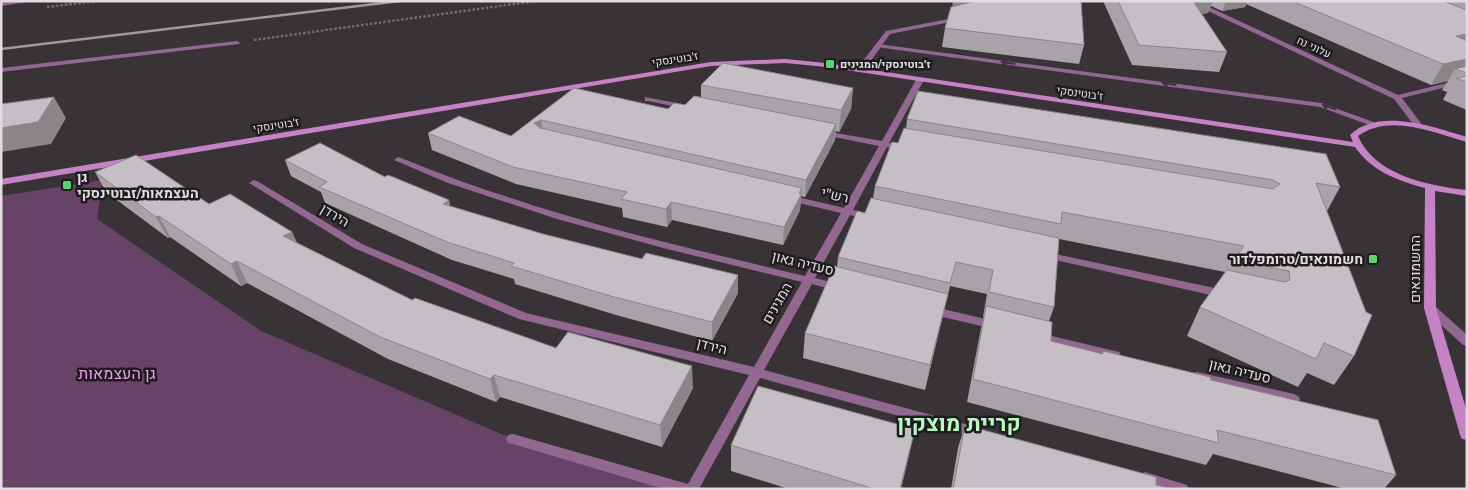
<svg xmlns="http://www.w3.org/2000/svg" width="1468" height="490" font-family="Mulish,Heebo,sans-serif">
<rect width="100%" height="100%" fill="#393338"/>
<path fill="#674467" d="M103 180 97 219 261 331 513 439 685 489H1V196Z"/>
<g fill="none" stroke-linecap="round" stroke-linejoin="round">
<path stroke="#726d72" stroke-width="2.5" stroke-dasharray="2.5 2" stroke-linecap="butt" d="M47 7 97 1
M254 40 536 1"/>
<path fill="#926891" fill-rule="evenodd" d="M878 44 1321 103 1379 124 1378 126H1372L1320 107 876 47V45Z
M917 78H923L924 80 889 143 906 146 907 148 903 151 887 147 853 210 871 214 873 216 868 219 850 215 815 278 842 285 843 287 838 291 812 284 764 370 976 427 981 428 982 432 981 436 976 437 760 378 699 489H664L513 444 508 443 506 439 508 435 513 434 688 484 749 375 519 319 354 248 249 183 254 180 257 181 362 244 526 313 754 367 802 282 667 249 557 219 448 183 394 160 398 157 401 158C436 172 472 186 508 197 605 230 706 252 805 276L841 213 786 200 784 198 789 195 844 208 879 146 824 135 820 133 824 131 882 141Z
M645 97 687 105 691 107 687 109 648 101H645Z
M1046 252 1224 290 1229 294 1224 298 1042 257 1041 255 1042 253Z
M1430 304 1434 305 1467 335V346L1463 345 1426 311 1424 308 1426 305Z
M930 306 994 321 998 322 1000 325 998 328 994 329 926 313 924 310 926 307Z
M1039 333 1115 351 1119 352 1121 355 1119 358 1115 359 1035 340 1033 337 1035 334Z
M1197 372 1294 394 1298 396 1300 399 1298 402 1294 404 1193 379 1191 376 1193 373Z
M1145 472 1187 485 1189 489H1161L1140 482 1138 478 1140 474Z"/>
<path fill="#926891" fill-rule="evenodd" d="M10 1H34L1 6V2Z
M1187 1H1196L1398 95 1467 78V82L1402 98 1423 126 1419 128H1416L1394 99Z
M959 17 961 18V20L890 34 863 72 856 70 886 31Z
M237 41 240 43 239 44 1 72V68Z"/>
<path fill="#c582c5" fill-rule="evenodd" d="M785 59 826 63 1353 142 1350 135C1378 107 1434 127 1467 137V142C1433 133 1391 113 1358 136 1374 175 1429 186 1467 190V196L1435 191 1436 308 1467 412V440L1462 439 1460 435 1424 308 1425 188C1399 181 1371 171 1355 147L826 67 785 63 711 66 1 185V179L711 62Z"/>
<path stroke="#9d999d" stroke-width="2.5" d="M1 49 400 1"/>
</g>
<path fill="#a9a3a9" d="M1103 1H1467V110L1443 100 1447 92 1442 90 1448 81 1431 85 1246 4 1245 7 1222 11 1211 6 1208 13 1202 14 1227 52 1219 72 1132 65Z
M945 28 1084 45 1079 64 942 47Z
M701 85 853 88 851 109 839 132 836 131 835 140 805 197 801 196 800 210 783 245 672 220 667 227 623 217 622 208 516 184 432 150 428 133 511 136 574 88 668 109 685 105 701 98Z
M907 119 1340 187 1327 211 1354 356 1334 385 1307 373 1298 387 1187 336 1200 307 1225 272 1059 239 1054 307 1049 321 1051 341 1102 354 1103 351 1211 380 1396 475 1384 489H1346L1213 454 1206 465 967 402 981 328 984 317H983L987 294 950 286 925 390 803 358 805 333 837 267 838 257 865 213 873 198 875 186 906 128Z
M285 160 385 177 449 200 450 206 543 234 642 259 738 275V293L712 341 616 315 515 284 514 279 452 260 325 203 321 192 291 176Z
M95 172 209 204 292 232 297 243 412 300 556 348 693 388 662 447 500 397 496 402 388 359 247 283 241 286 170 237 168 238 106 192Z
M965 425 1156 485 1172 489H951L958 448Z
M915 429 901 489H789L731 471V445Z"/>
<path fill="#8a8589" d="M953 1H992L951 17Z
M1190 1H1213L1208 13 1184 17Z
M1226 1H1247L1245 7 1222 11Z
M1467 34V52L1456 36Z
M1467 59V73L1455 69 1448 81 1431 85 1443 64Z
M853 88 851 109 839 132 841 110Z
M54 97 66 118 51 144 1 152V128Z
M541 120 543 136 534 123Z
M836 124 835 140 805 197 806 180Z
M802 188 800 210 783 245 784 227Z
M449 200 453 217 443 204Z
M671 202 672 220 667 227 666 209Z
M159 216 170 237 168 238 156 217Z
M292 232 301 253 283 236Z
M237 261 247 283 241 286 231 264Z
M738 275V293L712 341V322Z
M948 294 942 318 925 390 930 365Z
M692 366 693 388 662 447 660 425Z
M494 375 500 397 496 402 490 379Z
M915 429 901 489H900Z"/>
<path fill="#c5bec4" stroke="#8a8589" d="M976 1H1081L1084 45 945 28 951 7Z
M1118 1H1193L1227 52 1139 45Z
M1292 1H1443L1467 10V34L1456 36 1467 41V59L1443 64Z
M723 63 853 88 841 110 701 85Z
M1467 66V73L1455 69Z
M1467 76V82L1456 78Z
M574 88 668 109 674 103 685 105 694 96 836 124 806 180 541 120 534 123 540 128 802 188 799 193H802L784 227 671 202 666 209 621 199 627 192 513 167 428 133 459 116 511 136Z
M918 91 1326 154 1340 187 1316 183 1366 312 1372 315 1354 356 1324 343 1316 359 1200 307 1227 270 1284 282 1290 280 1289 271 1234 260 1244 246 1062 212 1061 224 875 186 892 142 898 143 904 128 1273 189 1280 184 1273 180 907 119Z
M54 97 38 122 1 128V104Z
M320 143 385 177 388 175 449 200 443 204 543 234 642 259 646 253 738 275 712 322 614 297 511 266 514 263 447 242 319 187 327 182 285 160Z
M136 155 209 204 230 194 292 232 283 236 412 300 415 298 556 348 568 332 692 366 660 425 494 375 490 379 380 337 237 261 231 264 159 216 156 217 95 172Z
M871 198 1059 238 1054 307 989 292 993 270 956 262 950 283 838 257 857 211 865 213Z
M834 266 948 294 930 365 805 333Z
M986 306 1052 322 1051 341 1103 354V351L1210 377 1211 380 1378 420 1396 475 1217 430 1219 443 973 379Z
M758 386 915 429 900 489H875L731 445Z
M965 425 1156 477V485L1172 489H953Z"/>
<defs><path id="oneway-solid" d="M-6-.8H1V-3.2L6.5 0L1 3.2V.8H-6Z" transform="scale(1.25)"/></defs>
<g fill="#413340">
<use href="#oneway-solid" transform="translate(1008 63) rotate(-172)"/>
<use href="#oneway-solid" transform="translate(1169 84) rotate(-172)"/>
<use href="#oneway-solid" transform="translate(1329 107) rotate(-160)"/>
</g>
<g fill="#59d56f" stroke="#1e1c1e" stroke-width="2">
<rect x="825" y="59" width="10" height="10" rx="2.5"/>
<rect x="62" y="180" width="10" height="10" rx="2.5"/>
<rect x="1368" y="254" width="10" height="10" rx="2.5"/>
</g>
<g text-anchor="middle" stroke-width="5" stroke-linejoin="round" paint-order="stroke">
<g font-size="11" fill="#e0dce0" stroke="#1e1c1e">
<text transform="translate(1314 47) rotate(25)" y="4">עלוני נח</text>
<text transform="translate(675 59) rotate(-9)" y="4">ז'בוטינסקי</text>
<text transform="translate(1080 93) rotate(8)" y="4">ז'בוטינסקי</text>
<text transform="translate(276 125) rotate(-9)" y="4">ז'בוטינסקי</text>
</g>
<g font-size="11" font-weight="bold" fill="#e0dce0" stroke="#1e1c1e" text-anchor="start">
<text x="840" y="68">ז׳בוטינסקי/המגינים</text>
</g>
<g font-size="14" font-weight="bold" fill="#e0dce0" stroke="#1e1c1e" text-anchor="start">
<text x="77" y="182">גן<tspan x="77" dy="16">העצמאות/זבוטינסקי</tspan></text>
<text x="1363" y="264" text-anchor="end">חשמונאים/טרומפלדור</text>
</g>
<g font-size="14" fill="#e0dce0" stroke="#1e1c1e">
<text transform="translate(835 195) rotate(13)" y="5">רש"י</text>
<text transform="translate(335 215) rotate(31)" y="5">הירדן</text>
<text transform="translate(803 263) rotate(14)" y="5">סעדיה גאון</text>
<text transform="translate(1415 269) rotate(-90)" y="5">החשמונאים</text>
<text transform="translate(777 303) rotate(-60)" y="5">המגינים</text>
<text transform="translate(712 346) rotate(14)" y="5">הירדן</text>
<text transform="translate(1240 371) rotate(14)" y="5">סעדיה גאון</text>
</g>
<g font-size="16" fill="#f19bf0" stroke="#1e1c1e">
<text x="117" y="379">גן העצמאות</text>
</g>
<g font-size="22" font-weight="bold" fill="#b8f7be" stroke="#1e1c1e">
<text x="959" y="431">קריית מוצקין</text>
</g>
</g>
<rect width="1468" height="490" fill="none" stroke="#e0dce0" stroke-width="5"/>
</svg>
